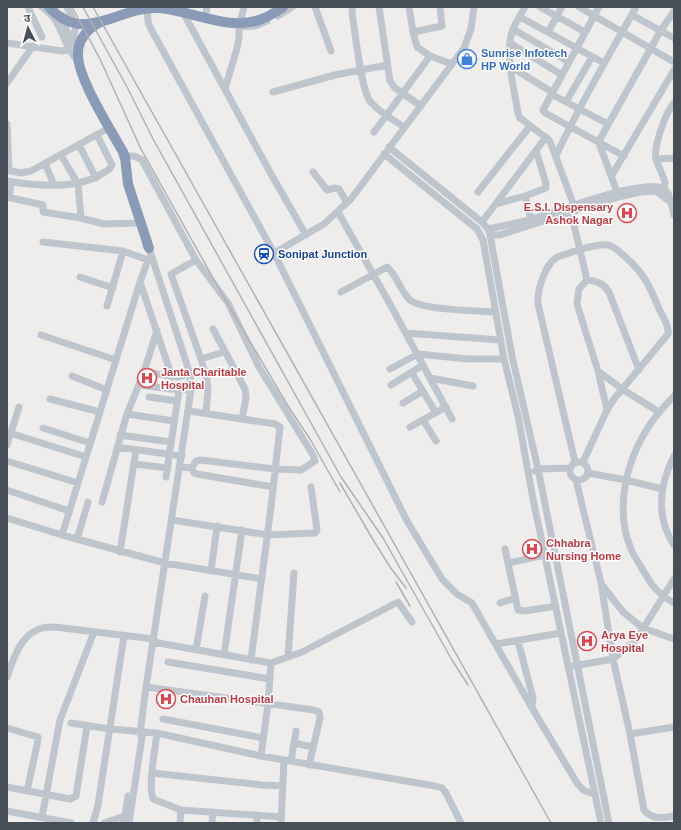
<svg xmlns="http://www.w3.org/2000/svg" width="681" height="830" font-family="Helvetica,'Noto Sans Devanagari',sans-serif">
<rect width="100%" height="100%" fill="#efedec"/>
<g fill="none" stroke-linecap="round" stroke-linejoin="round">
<path stroke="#bfc5cd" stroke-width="7" d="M28 7 42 37
M42 7C47 11 53 16 56 21 63 32 68 54 79 61
M67 7 76 26 71 45
M147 7 148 22 151 29 274 253 407 521 442 579 457 594 472 603 532 708 577 783 583 790 594 794
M315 7 331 51
M353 7 352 13C355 30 361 90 370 101 377 111 394 120 404 127
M379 7 390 81 395 88 421 106
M409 7 413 32 417 47 430 56 452 64
M525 7C521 14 516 22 513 29 504 53 514 88 518 113L520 118 549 140 551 144 576 211
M540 7 585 32
M579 7 674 62
M599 7 543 110 545 113 624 156
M206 14 207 7
M632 15 674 38
M63 16 69 41
M185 16 271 174 306 235
M278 16 292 7
M520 17 604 63
M239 27 255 26 267 21
M513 29 569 62
M413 32 442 26 440 7
M548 32 562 7
M7 43 62 51 70 49
M510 43 562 75
M511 67 552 92
M7 83 33 46
M225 89 237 48 239 38V27L244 7
M273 92 335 75 387 65
M551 94 608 124
M566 102 592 57
M7 124 9 171
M374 132 430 56
M79 145 96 178
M389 147 482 222 488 229 490 235 512 356 538 469 609 823
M384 154 477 229 483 240 504 359 518 416 533 499 601 823
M61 155 78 184 81 218
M122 156H134L142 160 196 260 228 303 259 367 313 455 315 461 301 470 275 469 201 460 196 461 192 468 180 467
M556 156C579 105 609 56 636 7
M656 159 674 158
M45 163 54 185
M7 170 21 173 31 171 107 129
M313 172 327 190 335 188 339 189 347 203
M612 175 674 70
M7 181C36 186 78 190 103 173 107 171 110 170 112 165L97 135
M664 188 665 183C663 174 658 167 656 159 653 148 666 111 674 103
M478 192 530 126
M617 192 600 146V139L661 30 674 11
M525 196 531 219
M7 197 43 205V212L81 218 104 224 138 223
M9 198 11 182
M496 204 525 196 546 188V184L536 150
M570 208 587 280
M338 212 390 304 452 419
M482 222 546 137
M488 229C503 226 518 223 533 219 559 211 640 179 663 188 670 191 672 208 674 215
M490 235H500L618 197 640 192 656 191 669 201
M43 242 123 251 148 260
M274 253 324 224 351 199 464 48 471 29 474 7
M196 260 171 274 201 359 207 380 208 390 206 413
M80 277 113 288
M587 280 579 289 577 304 598 371 607 410
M587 280C597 281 603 283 609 292L639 370
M140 282 172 377
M341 292 387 267C397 275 400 291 410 300 421 310 478 311 495 312
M107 306 123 251
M213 329 245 389 246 398 242 419
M406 333 500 340
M41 335 116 360
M201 359 224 352
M390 369 418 354 468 359H504
M598 371 622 389 659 412
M144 372 176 377 190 374
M412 373 436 413
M72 376 107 390
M430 378 473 386
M139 385 171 389 191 390
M391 385 423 365
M674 396C664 407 654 417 647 429 625 464 615 511 631 549 633 555 637 560 640 565 650 583 655 592 674 603
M149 397 177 401
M50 399 100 412
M403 403 423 391
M189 411 275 424 280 427 271 507 251 660
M127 414 174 421
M423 420 436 441
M410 427 446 407
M43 428 90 443
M7 432 86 457
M120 435 171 442
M7 445 19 407
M117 447 182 456
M674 456C659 486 655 516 674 545
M7 461 78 483
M570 471a9 9 0 1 1 18 0a9 9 0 1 1-18 0Z
M575 462 538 304C537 289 545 265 557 257 570 253 595 243 608 245 614 246 619 251 623 255 644 272 650 287 660 311 664 318 669 326 668 334L614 399 607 410 583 462
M134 464 168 468
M192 468 194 473 197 474 273 487
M535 471 538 469 570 468
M588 473 626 480 662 489
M166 477 179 390
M576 480 601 583 613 659 630 734 644 810C652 820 663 818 674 816
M7 490 69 511
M102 502 127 414 144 372 157 330
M7 518 62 535 165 563 262 579
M172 520 268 535 315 533 317 530 311 487
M62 535 140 282 148 260 151 255
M77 539 88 502
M505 549 518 610 525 611 556 606
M120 552 136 450
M508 563 545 555
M211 571 217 526
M602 585 623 612 643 628 674 639
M500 603 515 598
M518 641 533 698 532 708
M153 642 271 663 302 652 398 602 412 622
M496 644 561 633
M196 650 205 596
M224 655 242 530
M288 657 294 573
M168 662 270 679
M573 666 613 659 636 640 674 579
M7 677C13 660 20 636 39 629 44 627 50 627 55 627L154 639
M146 687 314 710 319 712 320 718 309 765
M163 719 263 738
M71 723 110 729 157 733 261 756 435 786 442 788 446 793 461 823
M7 728 38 737 37 745 27 791
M157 733C155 750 148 784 153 799L181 810 281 817
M630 734 674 727
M294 743 313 747
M261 756 268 704 271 663
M291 761 296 731
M152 773 262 785 283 786
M7 787 70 799 76 796 87 726
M7 811 71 823
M42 817 60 720 94 632
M93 823 98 805 124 636
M104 823 124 816
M124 823 128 796
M129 823 142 737 140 734 146 687 191 390 190 374 149 248 146 246
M180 823 181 810
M212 823 213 812
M257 823V815
M281 823 284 760"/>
<path stroke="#899bb6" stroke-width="10" d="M49 7C84 46 119 6 158 8 191 10 226 31 259 20 268 17 276 12 283 7
M101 22C88 28 77 40 78 55 78 79 111 130 123 152L125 157 128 184 149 248"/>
<path stroke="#afb1b6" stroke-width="1.5" d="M72 7 100 59 141 149 222 294 288 406 310 439 340 492
M83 7 127 87 153 139 341 477 383 538 452 660 468 685
M93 7 551 823
M340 483 372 538 390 567 406 588
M396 582 410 606"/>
</g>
<defs>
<g id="shop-ring" transform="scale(1)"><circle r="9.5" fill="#fff" stroke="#3f7fe0" stroke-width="1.5"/><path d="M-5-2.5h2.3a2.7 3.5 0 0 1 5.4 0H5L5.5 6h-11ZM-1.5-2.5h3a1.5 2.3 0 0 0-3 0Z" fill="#3f7fe0"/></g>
<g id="hospital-ring" transform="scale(1)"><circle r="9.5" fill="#fff" stroke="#e0444e" stroke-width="1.5"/><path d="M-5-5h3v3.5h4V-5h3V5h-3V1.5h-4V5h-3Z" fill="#e0444e"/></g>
<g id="station-ring" transform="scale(1)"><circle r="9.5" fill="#fff" stroke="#1a4fb4" stroke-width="1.5"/><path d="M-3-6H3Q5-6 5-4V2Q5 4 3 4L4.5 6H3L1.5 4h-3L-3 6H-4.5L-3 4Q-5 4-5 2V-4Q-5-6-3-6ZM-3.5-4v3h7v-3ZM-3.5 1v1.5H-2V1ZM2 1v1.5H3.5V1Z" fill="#1a4fb4"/></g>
</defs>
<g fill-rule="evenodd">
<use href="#shop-ring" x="467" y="59"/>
<use href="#hospital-ring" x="627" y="213"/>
<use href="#station-ring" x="264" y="254"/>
<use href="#hospital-ring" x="147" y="378"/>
<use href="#hospital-ring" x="532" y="549"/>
<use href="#hospital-ring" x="587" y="641"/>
<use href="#hospital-ring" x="166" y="699"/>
</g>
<g text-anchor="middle" stroke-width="3" stroke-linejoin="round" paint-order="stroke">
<g font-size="11" font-weight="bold" fill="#366cbe" stroke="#fff" text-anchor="start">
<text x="481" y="57">Sunrise Infotech<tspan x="481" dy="13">HP World</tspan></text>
</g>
<g font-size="11" font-weight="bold" fill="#be3a42" stroke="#fff" text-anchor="start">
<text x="613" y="211" text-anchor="end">E.S.I. Dispensary<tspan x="613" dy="13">Ashok Nagar</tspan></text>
<text x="161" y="376">Janta Charitable<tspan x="161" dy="13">Hospital</tspan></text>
<text x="546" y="547">Chhabra<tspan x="546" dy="13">Nursing Home</tspan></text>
<text x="601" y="639">Arya Eye<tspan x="601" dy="13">Hospital</tspan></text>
<text x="180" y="703">Chauhan Hospital</text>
</g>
<g font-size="11" font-weight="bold" fill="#164399" stroke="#fff" text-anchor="start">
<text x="278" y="258">Sonipat Junction</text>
</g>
</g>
<rect width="681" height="830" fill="none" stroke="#474e57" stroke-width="16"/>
<g transform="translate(28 28) rotate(354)" stroke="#ffffff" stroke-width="3" paint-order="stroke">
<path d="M0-3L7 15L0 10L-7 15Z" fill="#474e57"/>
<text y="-6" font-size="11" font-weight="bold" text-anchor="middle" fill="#474e57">उ</text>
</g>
</svg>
